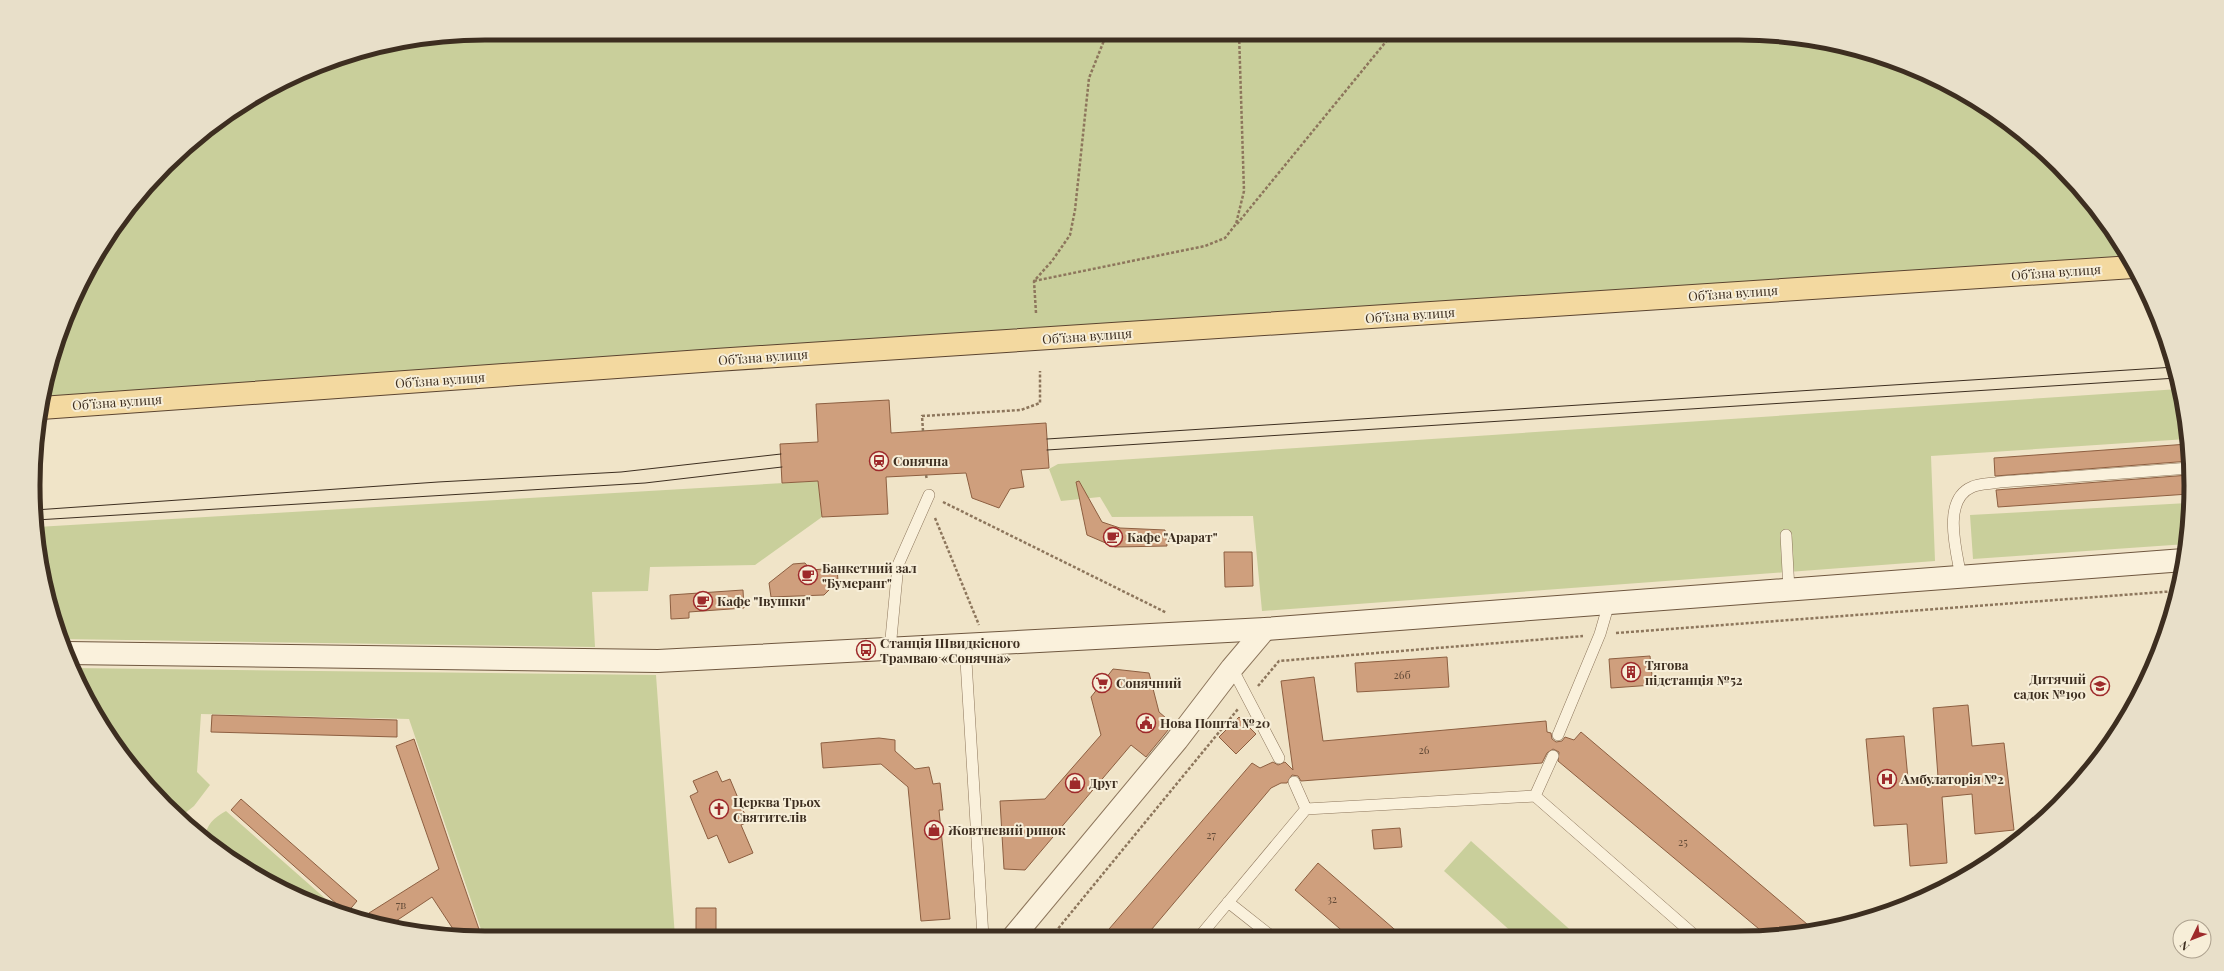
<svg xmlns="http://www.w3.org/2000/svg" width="2224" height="971" font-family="'Playfair Display',serif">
<rect width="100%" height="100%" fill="#f0e4c8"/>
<path fill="#c9cf9b" d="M485 33H1739L1827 42 1884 57 1965 94 2037 145 2098 210 2133 267 42 397 57 340 94 259 145 187 187 145 259 94 340 57 397 42Z
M2179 389 2187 439 1931 456 1935 561 1262 611 1253 516 1112 517 1100 497 1061 501 1049 469 1058 464Z
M818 481 822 517 755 565 650 567 648 591 592 592 595 647 62 639 42 574 37 527Z
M2188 503 2187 544 1973 559 1970 515Z
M72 668 656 675 675 937 484 938 409 719 201 714 197 772 210 785 194 806 179 818 145 784 94 712Z
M226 811 344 915 259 877 205 839C206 824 214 818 226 811Z
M1471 841 1576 935H1515L1444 871Z"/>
<path fill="#cf9f7d" stroke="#8d5f41" d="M889 400 891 433 1046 423 1049 468 1021 470 1024 487 1010 489 999 508 972 498 966 473 886 477 888 514 822 517 818 481 782 483 780 444 818 442 816 404Z
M2188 444 2190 461 1995 476 1994 458Z
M2189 475V494L1998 507 1996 490Z
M1079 481 1102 522 1120 528 1165 530 1167 546 1115 547 1087 535 1076 482Z
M1224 552H1252L1253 586 1225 587Z
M805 563 811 570 837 568 838 581 824 595 771 597 769 583 793 564Z
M743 590 744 608 689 612V618L671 619 670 595Z
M1650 656 1653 685 1611 688 1609 659Z
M1447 657 1449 687 1357 692 1355 663Z
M1113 669 1149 673 1159 712 1173 724 1146 757 1131 745 1025 870 1004 869 1000 801 1045 799 1101 735 1091 697Z
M1314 677 1323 741 1546 721 1547 732 1551 733 1552 739 1556 742 1562 741 1565 737 1574 740 1581 732 1814 930 1798 934H1765L1558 761 1559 752 1553 749 1547 753 1542 763 1301 781 1298 776 1292 775 1287 783H1281L1271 788 1146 936H1103L1252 763 1260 768 1273 762 1278 765 1285 762 1293 770 1281 681Z
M1968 705 1972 746 2004 743 2014 830 1975 834 1972 794 1942 797 1947 863 1910 866 1907 824 1874 826 1866 739 1904 736 1908 779 1938 777 1933 708Z
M212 715 397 720V737L211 732Z
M1239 717 1256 734 1236 754 1219 737Z
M879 738 895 740V751L915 769 929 767 933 784 940 783 943 810H939L950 919 921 921 908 787 881 764 823 768 821 743Z
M414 739 453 854 482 938 457 935 432 897 387 927 377 924 369 913 439 869 396 746Z
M717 771 722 782 730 779 748 822 741 825 753 853 729 863 717 835 708 839 690 796 698 792 693 781Z
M241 799 357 901 347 913 231 810Z
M1400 828 1402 847 1374 849 1372 830Z
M1318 863 1401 935H1347L1295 890Z
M696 908H716V937H696Z"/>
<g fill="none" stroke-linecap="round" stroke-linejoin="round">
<g stroke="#8d765c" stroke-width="12">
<path id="lane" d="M1786 535 1789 590
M1961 577C1957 553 1941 500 1972 487 1979 483 1991 484 2000 482L2190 468
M965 645 983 937
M890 649 898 565 929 495
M1232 668 1279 758
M1558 735 1600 634 1609 603
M1294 782 1306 809
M1535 796 1553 756
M1228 902 1271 936
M1200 936 1306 809 1535 796 1693 934"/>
</g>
<g stroke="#8d765c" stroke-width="24">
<path id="street" d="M1014 936 1177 740 1232 668 1265 629"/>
</g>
<g stroke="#6f573f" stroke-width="24">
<path id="secondary" d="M66 653 658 661 1265 629 2184 560"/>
</g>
<g stroke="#5b4430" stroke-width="24">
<path id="primary" d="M41 408 716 360 2133 267"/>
</g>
<path stroke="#8d765c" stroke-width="2.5" stroke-dasharray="3 2" stroke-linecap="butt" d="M1237 224 1393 33
M1034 281 1205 246 1225 238 1236 224 1244 191 1239 33
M1036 313 1034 281 1052 261 1070 235 1075 210 1089 78 1107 33
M923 431 922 416 1021 410 1040 403V371
M926 475 927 480
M943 502 1167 613
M935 518 979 625
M1616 633 2176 591
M1258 686 1279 661 1583 636
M1052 936 1238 709"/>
<use href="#lane" stroke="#faf1dc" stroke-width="11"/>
<use href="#street" stroke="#faf1dc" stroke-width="22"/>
<use href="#secondary" stroke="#faf1dc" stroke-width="22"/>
<use href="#primary" stroke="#f3d9a0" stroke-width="22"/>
<path stroke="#3d2e20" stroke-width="1" d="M1047 439 2175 367
M1047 450 2177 378
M35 510 438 482 621 472 781 454
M36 520 645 483 782 467"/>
</g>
<defs>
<g id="station-ring" transform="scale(1)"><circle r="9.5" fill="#f7eed8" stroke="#9e2a2b" stroke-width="1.5"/><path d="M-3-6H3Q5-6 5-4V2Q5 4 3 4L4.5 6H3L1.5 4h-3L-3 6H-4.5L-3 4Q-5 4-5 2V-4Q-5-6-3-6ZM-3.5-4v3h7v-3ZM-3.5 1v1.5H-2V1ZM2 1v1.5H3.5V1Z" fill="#9e2a2b"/></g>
<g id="cafe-ring" transform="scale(1)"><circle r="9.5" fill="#f7eed8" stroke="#9e2a2b" stroke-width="1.5"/><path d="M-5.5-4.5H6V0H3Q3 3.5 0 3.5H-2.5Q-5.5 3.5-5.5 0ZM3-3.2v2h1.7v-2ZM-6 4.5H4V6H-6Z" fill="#9e2a2b"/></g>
<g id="bus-ring" transform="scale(1)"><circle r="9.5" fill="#f7eed8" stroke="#9e2a2b" stroke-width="1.5"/><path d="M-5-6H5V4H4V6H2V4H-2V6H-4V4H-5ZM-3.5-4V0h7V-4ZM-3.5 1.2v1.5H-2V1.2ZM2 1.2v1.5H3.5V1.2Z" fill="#9e2a2b"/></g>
<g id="building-ring" transform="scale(1)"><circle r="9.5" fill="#f7eed8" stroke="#9e2a2b" stroke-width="1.5"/><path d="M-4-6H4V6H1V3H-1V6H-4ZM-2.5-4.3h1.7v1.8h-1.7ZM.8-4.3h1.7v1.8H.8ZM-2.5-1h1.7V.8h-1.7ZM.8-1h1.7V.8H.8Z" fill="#9e2a2b"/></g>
<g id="supermarket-ring" transform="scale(1)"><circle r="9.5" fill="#f7eed8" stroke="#9e2a2b" stroke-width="1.5"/><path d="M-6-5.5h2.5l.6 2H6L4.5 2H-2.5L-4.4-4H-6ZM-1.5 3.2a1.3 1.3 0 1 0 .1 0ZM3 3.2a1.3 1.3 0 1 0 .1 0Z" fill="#9e2a2b"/></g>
<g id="school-ring" transform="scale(1)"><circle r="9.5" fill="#f7eed8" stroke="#9e2a2b" stroke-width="1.5"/><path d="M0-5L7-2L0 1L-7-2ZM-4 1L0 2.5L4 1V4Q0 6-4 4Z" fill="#9e2a2b"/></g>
<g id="civic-ring" transform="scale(1)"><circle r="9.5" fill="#f7eed8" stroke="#9e2a2b" stroke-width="1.5"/><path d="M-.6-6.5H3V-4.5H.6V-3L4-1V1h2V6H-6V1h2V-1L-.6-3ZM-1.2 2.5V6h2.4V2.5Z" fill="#9e2a2b"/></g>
<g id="hospital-ring" transform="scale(1)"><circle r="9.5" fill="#f7eed8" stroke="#9e2a2b" stroke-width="1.5"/><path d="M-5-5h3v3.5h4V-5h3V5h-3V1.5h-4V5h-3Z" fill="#9e2a2b"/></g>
<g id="shop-ring" transform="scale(1)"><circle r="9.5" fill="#f7eed8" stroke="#9e2a2b" stroke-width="1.5"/><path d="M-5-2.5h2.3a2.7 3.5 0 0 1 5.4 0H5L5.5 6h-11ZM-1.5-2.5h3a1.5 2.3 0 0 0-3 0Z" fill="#9e2a2b"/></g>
<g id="church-ring" transform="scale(1)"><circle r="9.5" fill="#f7eed8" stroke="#9e2a2b" stroke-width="1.5"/><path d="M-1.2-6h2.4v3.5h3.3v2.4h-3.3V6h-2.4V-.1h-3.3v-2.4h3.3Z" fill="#9e2a2b"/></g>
</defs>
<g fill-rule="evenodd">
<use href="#station-ring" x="879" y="461"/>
<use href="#cafe-ring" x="1113" y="537"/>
<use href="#cafe-ring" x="808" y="575"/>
<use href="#cafe-ring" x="703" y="601"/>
<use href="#bus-ring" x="866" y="650"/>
<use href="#building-ring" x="1631" y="672"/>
<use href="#supermarket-ring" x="1102" y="683"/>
<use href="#school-ring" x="2100" y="686"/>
<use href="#civic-ring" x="1146" y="723"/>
<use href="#hospital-ring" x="1887" y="779"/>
<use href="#shop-ring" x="1075" y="783"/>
<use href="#church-ring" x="719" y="809"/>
<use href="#shop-ring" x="934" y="830"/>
</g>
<g text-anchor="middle" stroke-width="4" stroke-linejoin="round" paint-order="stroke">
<g font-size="11" fill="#624a37">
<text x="1402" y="679">26б</text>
<text x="1424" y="754">26</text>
<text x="1211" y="839">27</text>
<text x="1683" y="846">25</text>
<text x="1332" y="903">32</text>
<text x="401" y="909">7в</text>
</g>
<g font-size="13" fill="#3d2e20" stroke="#f7eed8">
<text transform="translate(2056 272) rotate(-4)" y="5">Обʼїзна вулиця</text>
<text transform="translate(1733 293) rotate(-4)" y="5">Обʼїзна вулиця</text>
<text transform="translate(1410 315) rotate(-4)" y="5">Обʼїзна вулиця</text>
<text transform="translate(1087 336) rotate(-4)" y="5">Обʼїзна вулиця</text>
<text transform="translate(763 357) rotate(-4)" y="5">Обʼїзна вулиця</text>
<text transform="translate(440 380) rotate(-4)" y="5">Обʼїзна вулиця</text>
<text transform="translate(117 402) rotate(-4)" y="5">Обʼїзна вулиця</text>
</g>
<g font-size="13" font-weight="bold" fill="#3d2e20" stroke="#f7eed8" text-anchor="start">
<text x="893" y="466">Сонячна</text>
<text x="1127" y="542">Кафе "Арарат"</text>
<text x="822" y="573">Банкетний зал<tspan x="822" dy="15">"Бумеранг"</tspan></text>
<text x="717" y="606">Кафе "Івушки"</text>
<text x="880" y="648">Станцiя Швидкiсного<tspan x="880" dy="15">Трамваю «Сонячна»</tspan></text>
<text x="1645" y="670">Тягова<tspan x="1645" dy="15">підстанція №52</tspan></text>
<text x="2086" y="684" text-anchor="end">Дитячий<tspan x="2086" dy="15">садок №190</tspan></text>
<text x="1116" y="688">Сонячний</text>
<text x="1160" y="728">Нова Пошта №20</text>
<text x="1901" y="784">Амбулаторія №2</text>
<text x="1089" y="788">Друг</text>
<text x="733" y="807">Церква Трьох<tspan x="733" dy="15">Святителів</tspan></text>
<text x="948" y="835">Жовтневий ринок</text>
</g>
</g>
<path d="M0 0H2224V971H0ZM485 40H1739A445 445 0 0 1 2184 485V486A445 445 0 0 1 1739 931H485A445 445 0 0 1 40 486V485A445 445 0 0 1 485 40Z" fill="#e8dfc9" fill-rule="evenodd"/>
<path fill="none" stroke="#3d2e20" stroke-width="5" d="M485 40H1739A445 445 0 0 1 2184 485V486A445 445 0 0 1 1739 931H485A445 445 0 0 1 40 486V485A445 445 0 0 1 485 40Z"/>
<g transform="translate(2192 939) rotate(227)"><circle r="19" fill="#f7eed8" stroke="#ada18e"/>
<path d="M0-3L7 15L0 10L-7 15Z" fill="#9e2a2b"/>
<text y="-6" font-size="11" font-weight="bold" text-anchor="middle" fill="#3d2e20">N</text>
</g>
</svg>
